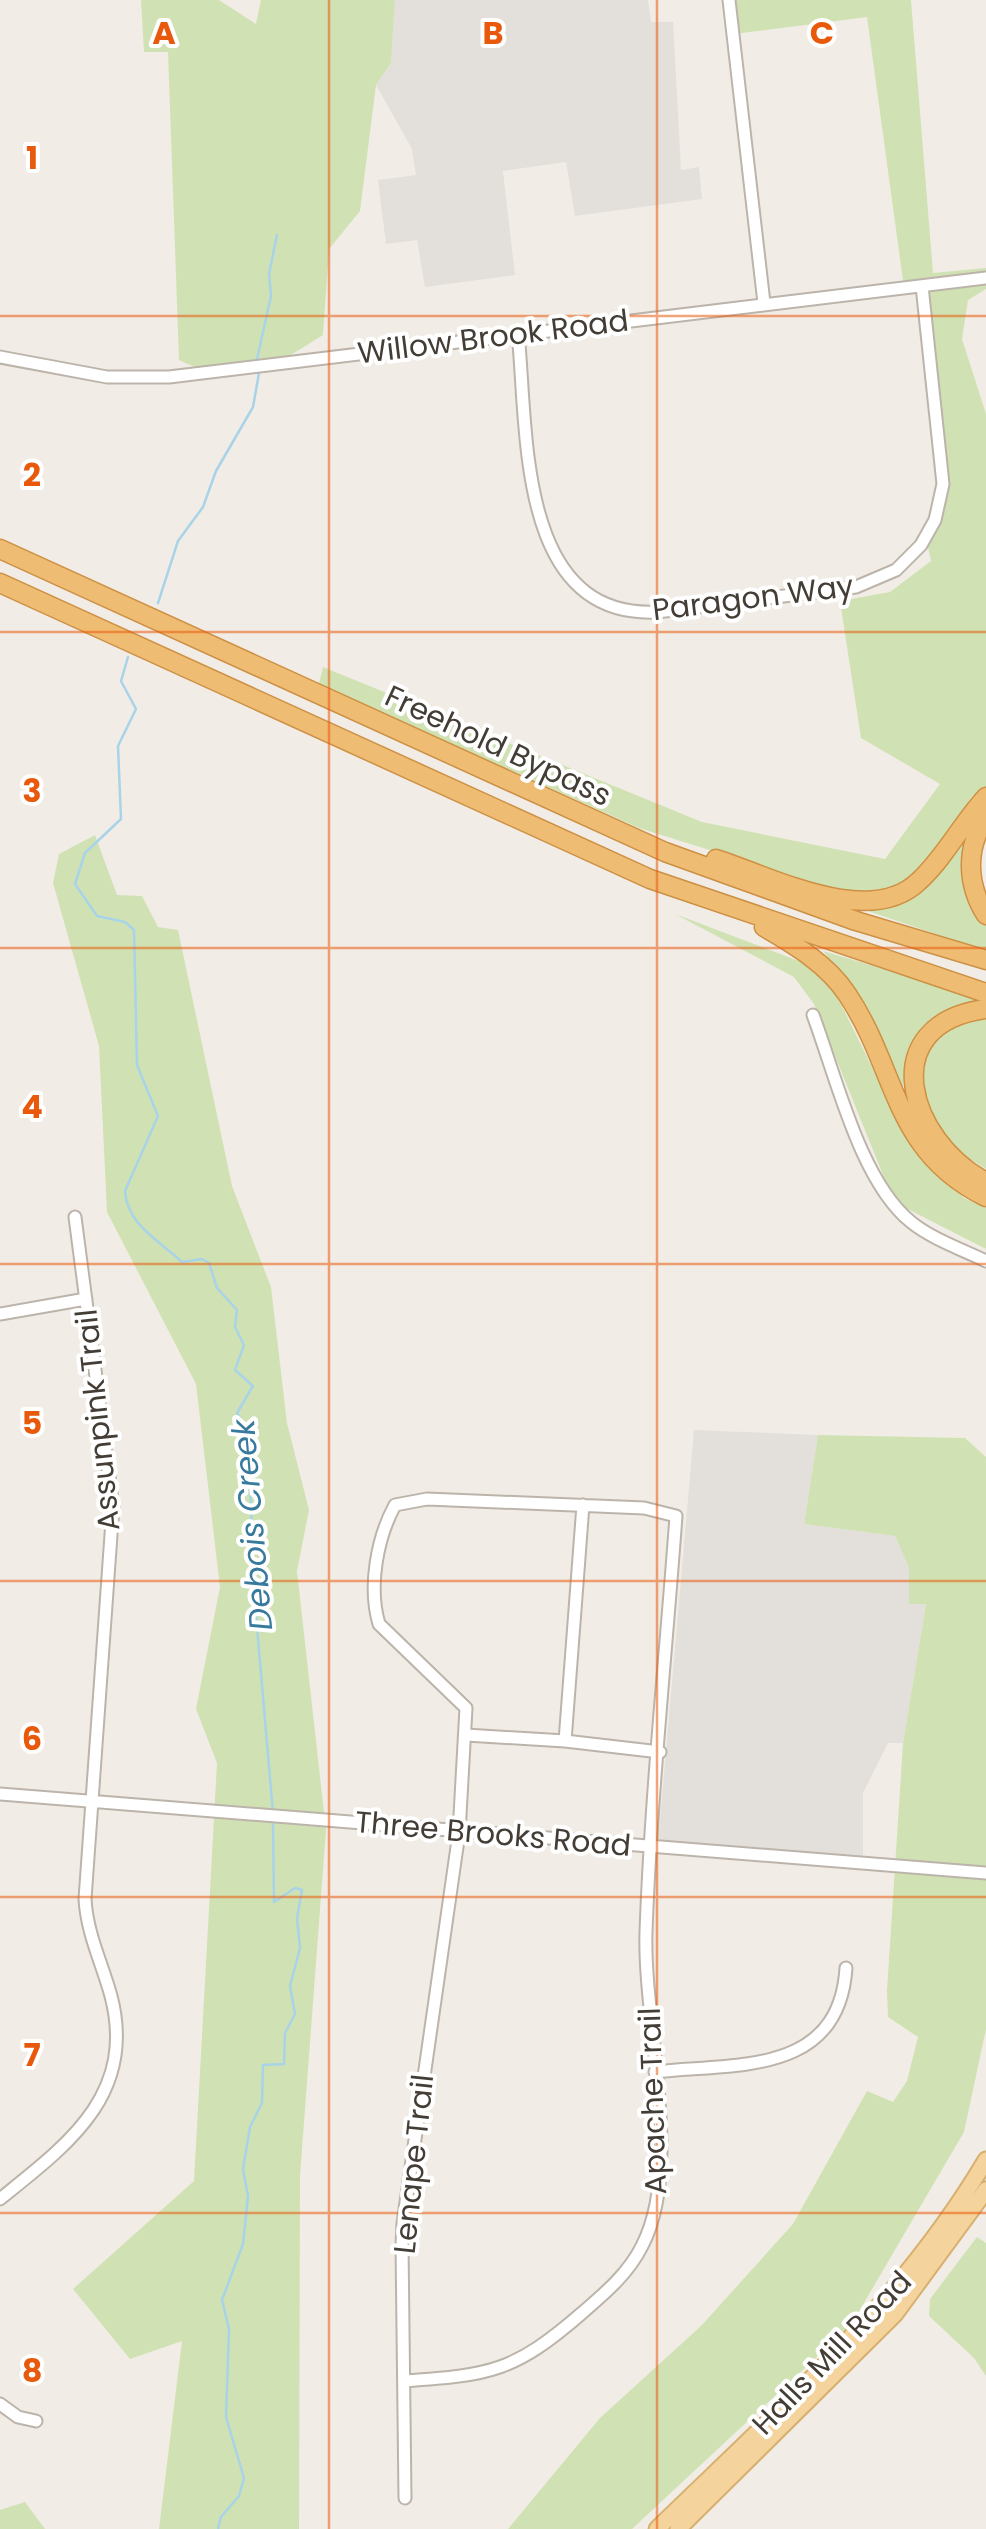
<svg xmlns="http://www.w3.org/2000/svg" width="986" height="2529" font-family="Poppins,sans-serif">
<rect width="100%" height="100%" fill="#f1ede6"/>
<path fill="#e3dfdb" d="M395 0H648L651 22H673L681 170 699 167 702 199 575 216 566 162 503 171 515 275 425 287 417 240 386 244 378 180 416 175 412 149 376 85 391 63Z
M694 1430 818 1435 804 1524 895 1536 909 1568V1603H926L903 1743H888L863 1793V1861L658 1843Z"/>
<path fill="#d0e2b3" d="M141 0H219L256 24 261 0H395L391 63 376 85 360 211 329 249 323 335C273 367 237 389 179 360L168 52H144Z
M730 0H911L933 273 986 268V289L968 300 962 339 986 414V790L975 800 973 795C939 846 924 890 857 896L639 828 319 684 323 667 702 822 885 859 940 784 861 738 840 601 890 592 931 561 926 538 945 484 925 286 904 288 867 17 734 34Z
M965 834V889L986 923V951L865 910 922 892Z
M95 835 117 895 142 896 158 927 178 930 232 1186 271 1287 287 1423 309 1510 297 1571 326 1830 300 2176 299 2529H159L182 2341 130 2359 73 2289 194 2181 217 1763 196 1709 220 1587 196 1384 107 1212 99 1046 53 883 59 854Z
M675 914 809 965 837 996 911 1146 964 1198 986 1208V1249L894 1202 814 1004 794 977Z
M823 951 986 999 935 1016 908 1062 901 1096 850 983Z
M986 1015V1169L949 1146 921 1096 926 1055 941 1032Z
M818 1435 965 1438 986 1457V2029L964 2132 851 2325 632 2529H508L600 2418 701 2326 793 2224 867 2091 893 2102 907 2081 918 2037 888 2017 887 1991 903 1743 926 1604H909V1568L895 1536 804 1524Z
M977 2237 986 2243V2376L974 2358 929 2316 930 2299Z
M25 2502 45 2529H0V2510Z"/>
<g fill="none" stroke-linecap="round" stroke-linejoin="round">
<path stroke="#a8d3e8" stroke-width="2.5" d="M257 359 271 296 269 274 277 235
M158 603 178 541 203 507 216 471 253 407 259 373
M128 657 121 681 136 709 118 746 121 819 85 853 75 884 97 916 125 922 134 930 137 1065 158 1116 125 1191C127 1225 160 1241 182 1262L202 1259 209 1263 217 1288 237 1310 235 1327 244 1345 235 1370 253 1386 237 1413 247 1431 249 1451 254 1592 273 1813
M218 2529 221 2517 239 2496 244 2478 226 2417 229 2329 222 2300 243 2244 248 2196 243 2169 250 2127 262 2103 263 2065 284 2064 285 2033 295 2014 290 1986 300 1948 297 1918 302 1890 295 1888 274 1902 273 1823"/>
<g stroke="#bcb4aa" stroke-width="15">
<path id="minor" d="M729 0 764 303
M518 333C528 429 516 619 657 612L856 587 896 570 921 545 935 520 943 484 922 286
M0 357 107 377H169L986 278
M813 1015C836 1076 860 1181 911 1222 932 1239 961 1249 986 1261
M0 1314 86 1299
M466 1735 565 1741 583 1505
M565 1741 660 1752
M0 1794 986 1873
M655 2072C733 2063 839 2077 846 1968
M0 2199C67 2145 137 2095 111 1996 102 1963 87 1934 85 1899L113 1507 75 1217
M404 2381C491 2375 514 2372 582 2313 605 2293 628 2274 642 2246 684 2166 643 2022 646 1932 651 1793 666 1654 676 1516L644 1508 427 1499 395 1505C377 1538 368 1587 379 1624L466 1708 459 1833 403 2223 402 2244 405 2498
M0 2404 18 2417 36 2421"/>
</g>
<g stroke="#d7af6e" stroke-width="19">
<path id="major" d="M657 2529C776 2413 900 2305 986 2160
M678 2529 895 2314 986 2190"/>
</g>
<g stroke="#cd9044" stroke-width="21">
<path id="highway" d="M0 549 665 852 856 921 986 960
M0 583 650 879 986 993
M986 818C965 848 967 885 986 915
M716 859C772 877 870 929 919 881 945 857 962 823 986 797
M764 927C795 945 827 964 847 994 898 1070 892 1151 986 1197
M986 1009C873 1024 908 1141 986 1182"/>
</g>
<use href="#minor" stroke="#fff" stroke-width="11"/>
<use href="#major" stroke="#f4d49c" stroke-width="15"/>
<use href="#highway" stroke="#efbc73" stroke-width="18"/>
</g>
<path fill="none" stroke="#e8590c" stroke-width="2.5" stroke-opacity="0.55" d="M329 0V2529M657 0V2529M0 316H986M0 632H986M0 948H986M0 1264H986M0 1581H986M0 1897H986M0 2213H986"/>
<g text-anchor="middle" stroke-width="8" stroke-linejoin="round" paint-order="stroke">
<g font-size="30" fill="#433d36" stroke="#fff">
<text transform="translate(493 337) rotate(-7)" y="10">Willow Brook Road</text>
<text transform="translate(753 598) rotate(-7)" y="10">Paragon Way</text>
<text transform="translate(498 746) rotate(25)" y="10">Freehold Bypass</text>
<text transform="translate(98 1420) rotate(-96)" y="10">Assunpink Trail</text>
<text transform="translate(493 1834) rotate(5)" y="10">Three Brooks Road</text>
<text transform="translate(653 2101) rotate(-92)" y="10">Apache Trail</text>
<text transform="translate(414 2164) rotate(-84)" y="10">Lenape Trail</text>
<text transform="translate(832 2353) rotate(-46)" y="10">Halls Mill Road</text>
</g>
<g font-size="32" font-style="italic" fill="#387a9d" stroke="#fff">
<text transform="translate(252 1525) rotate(-95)" y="11">Debois Creek</text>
</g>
</g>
<g font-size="32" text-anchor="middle" font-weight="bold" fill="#e8590c" stroke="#fff" stroke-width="8" stroke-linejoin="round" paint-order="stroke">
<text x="164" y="44">A</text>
<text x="493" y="44">B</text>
<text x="822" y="44">C</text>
<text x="32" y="169">1</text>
<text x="32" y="486">2</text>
<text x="32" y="802">3</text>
<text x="32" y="1118">4</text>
<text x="32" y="1434">5</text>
<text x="32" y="1750">6</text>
<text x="32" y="2066">7</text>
<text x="32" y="2382">8</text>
</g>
</svg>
